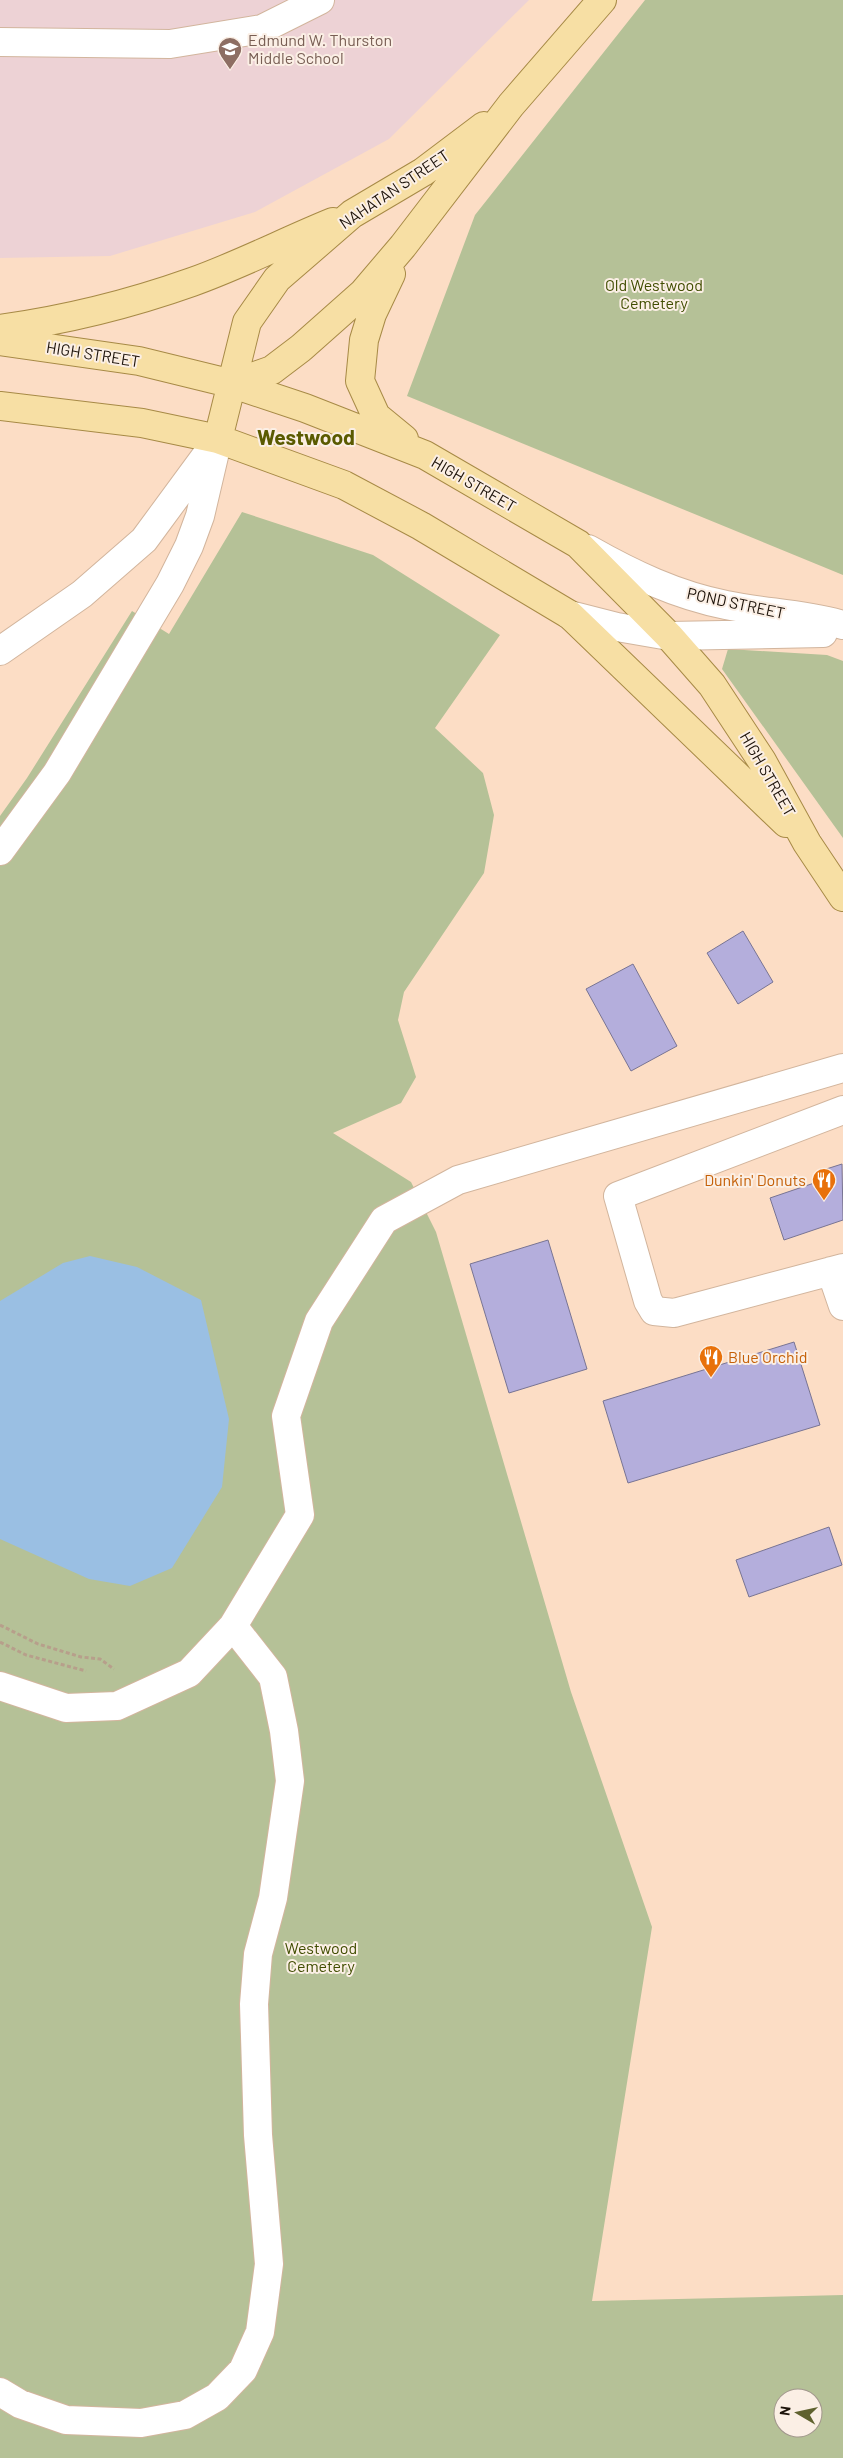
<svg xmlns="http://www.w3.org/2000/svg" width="843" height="2458" font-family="Barlow,sans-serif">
<rect width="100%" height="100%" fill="#fcddc5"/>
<path fill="#edd2d5" d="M0 0H529L389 139 255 212 110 256 0 258Z"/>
<path fill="#b5c197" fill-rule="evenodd" d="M645 0H843V575L407 396 475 215Z
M242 512 373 555 500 635 435 728 483 773 494 815 484 873 404 992 398 1020 416 1077 401 1103 333 1133 411 1182 436 1232 571 1692 652 1927 592 2301 843 2295V2458H0V816L27 778 132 611 169 634ZM783 2398H813V2428H783Z
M728 649 827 655 843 661V838L722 669Z"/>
<path fill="#9abfe3" d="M90 1256 137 1267 201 1300 229 1419 222 1487 172 1568 130 1586 89 1579 0 1539V1301L63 1263Z"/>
<path fill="#b4aedc" stroke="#787493" d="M743 931 773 982 738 1004 707 953Z
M633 964 677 1046 631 1071 586 989Z
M842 1164 843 1220 784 1240 770 1198 823 1180 820 1171Z
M548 1240 587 1369 509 1393 470 1264Z
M794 1342 820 1425 628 1483 603 1401Z
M829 1527 842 1565 749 1597 736 1560Z"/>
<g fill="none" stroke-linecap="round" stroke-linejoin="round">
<g stroke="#d2b59d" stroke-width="30">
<path id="minor" d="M0 42 170 44 262 29 320 0
M588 549C632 574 676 595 726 605 765 613 805 614 843 625
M570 615 617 627 669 636 823 633
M0 651 82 594 144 540 208 453
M0 851 57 773 170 584 189 546 200 516 218 439
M843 1110 618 1196 648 1301 654 1311 674 1313 843 1268
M831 1271 843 1306
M233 1626 300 1515 286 1416 319 1321 384 1220 458 1180 843 1068
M0 1686 66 1708 117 1706 189 1673 233 1626 273 1677 284 1731 290 1781 273 1898 258 1954 254 2004 258 2135 269 2264 260 2332 243 2370 217 2397 185 2415 141 2423 66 2420 20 2404 0 2392"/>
</g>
<g stroke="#a78a46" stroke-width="30">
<path id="major" d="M391 274 372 314 364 340 360 381 376 416 404 439
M0 329C65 320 130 304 192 282 240 265 286 241 333 222
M0 341 139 361 233 384 305 408 425 455 578 544 669 636 712 685 762 761 807 843 843 897
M233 384 272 370 301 348 363 293 403 246 511 105 602 0
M0 406 142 423 218 439 344 485 421 526 570 615 786 823
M218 439 247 322 277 279 352 214 423 172 484 126"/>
</g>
<path stroke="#b79f8b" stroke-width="3" stroke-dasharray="4 2.5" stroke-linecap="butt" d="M0 1625 38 1644 81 1657 100 1659 114 1669
M0 1642 26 1655 86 1671"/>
<use href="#minor" stroke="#fff" stroke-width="28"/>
<use href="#major" stroke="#f7dfa4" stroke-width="28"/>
</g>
<defs>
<g id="school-pin" transform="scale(1.25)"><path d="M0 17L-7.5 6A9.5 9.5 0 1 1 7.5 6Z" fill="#8d6e63" stroke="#fbefe5"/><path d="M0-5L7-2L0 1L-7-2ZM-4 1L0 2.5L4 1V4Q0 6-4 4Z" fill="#fff"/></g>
<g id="restaurant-pin" transform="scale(1.25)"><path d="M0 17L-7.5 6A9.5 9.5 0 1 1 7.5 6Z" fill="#e8710a" stroke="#fbefe5"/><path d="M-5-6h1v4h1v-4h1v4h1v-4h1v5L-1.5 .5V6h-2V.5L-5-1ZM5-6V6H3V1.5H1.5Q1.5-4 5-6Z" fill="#fff"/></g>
</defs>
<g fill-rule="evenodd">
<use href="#school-pin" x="230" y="49"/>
<use href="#restaurant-pin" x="824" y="1180"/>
<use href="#restaurant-pin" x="711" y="1357"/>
</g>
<g text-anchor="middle" stroke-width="4" stroke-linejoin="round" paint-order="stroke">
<g font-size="16" fill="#785e54" stroke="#fbefe5" text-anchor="start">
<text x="248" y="46">Edmund W. Thurston<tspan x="248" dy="18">Middle School</tspan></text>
</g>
<g font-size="16" fill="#1d130a" stroke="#fbefe5">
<text transform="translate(394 189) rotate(-34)" y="6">NAHATAN STREET</text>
<text transform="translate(93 354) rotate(9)" y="6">HIGH STREET</text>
<text transform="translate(474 484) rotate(30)" y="6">HIGH STREET</text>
<text transform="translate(736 603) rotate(12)" y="6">POND STREET</text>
<text transform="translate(768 774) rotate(60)" y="6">HIGH STREET</text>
</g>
<g font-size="16" fill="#404d00" stroke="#fbefe5">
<text x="654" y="291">Old Westwood<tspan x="654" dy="18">Cemetery</tspan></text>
<text x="321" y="1954">Westwood<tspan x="321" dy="18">Cemetery</tspan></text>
</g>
<g font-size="16" fill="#c56008" stroke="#fbefe5" text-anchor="end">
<text x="806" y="1186">Dunkin' Donuts</text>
<text x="728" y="1363" text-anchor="start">Blue Orchid</text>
</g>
<g font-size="21" font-weight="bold" fill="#5a5a00" stroke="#fbefe5">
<text x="306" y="445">Westwood</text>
</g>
</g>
<g transform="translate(798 2413) rotate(279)"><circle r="24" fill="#fbefe5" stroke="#a2978d"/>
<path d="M0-4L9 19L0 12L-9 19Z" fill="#5f612e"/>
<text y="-8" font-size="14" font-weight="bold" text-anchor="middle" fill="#1d130a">N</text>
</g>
</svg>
